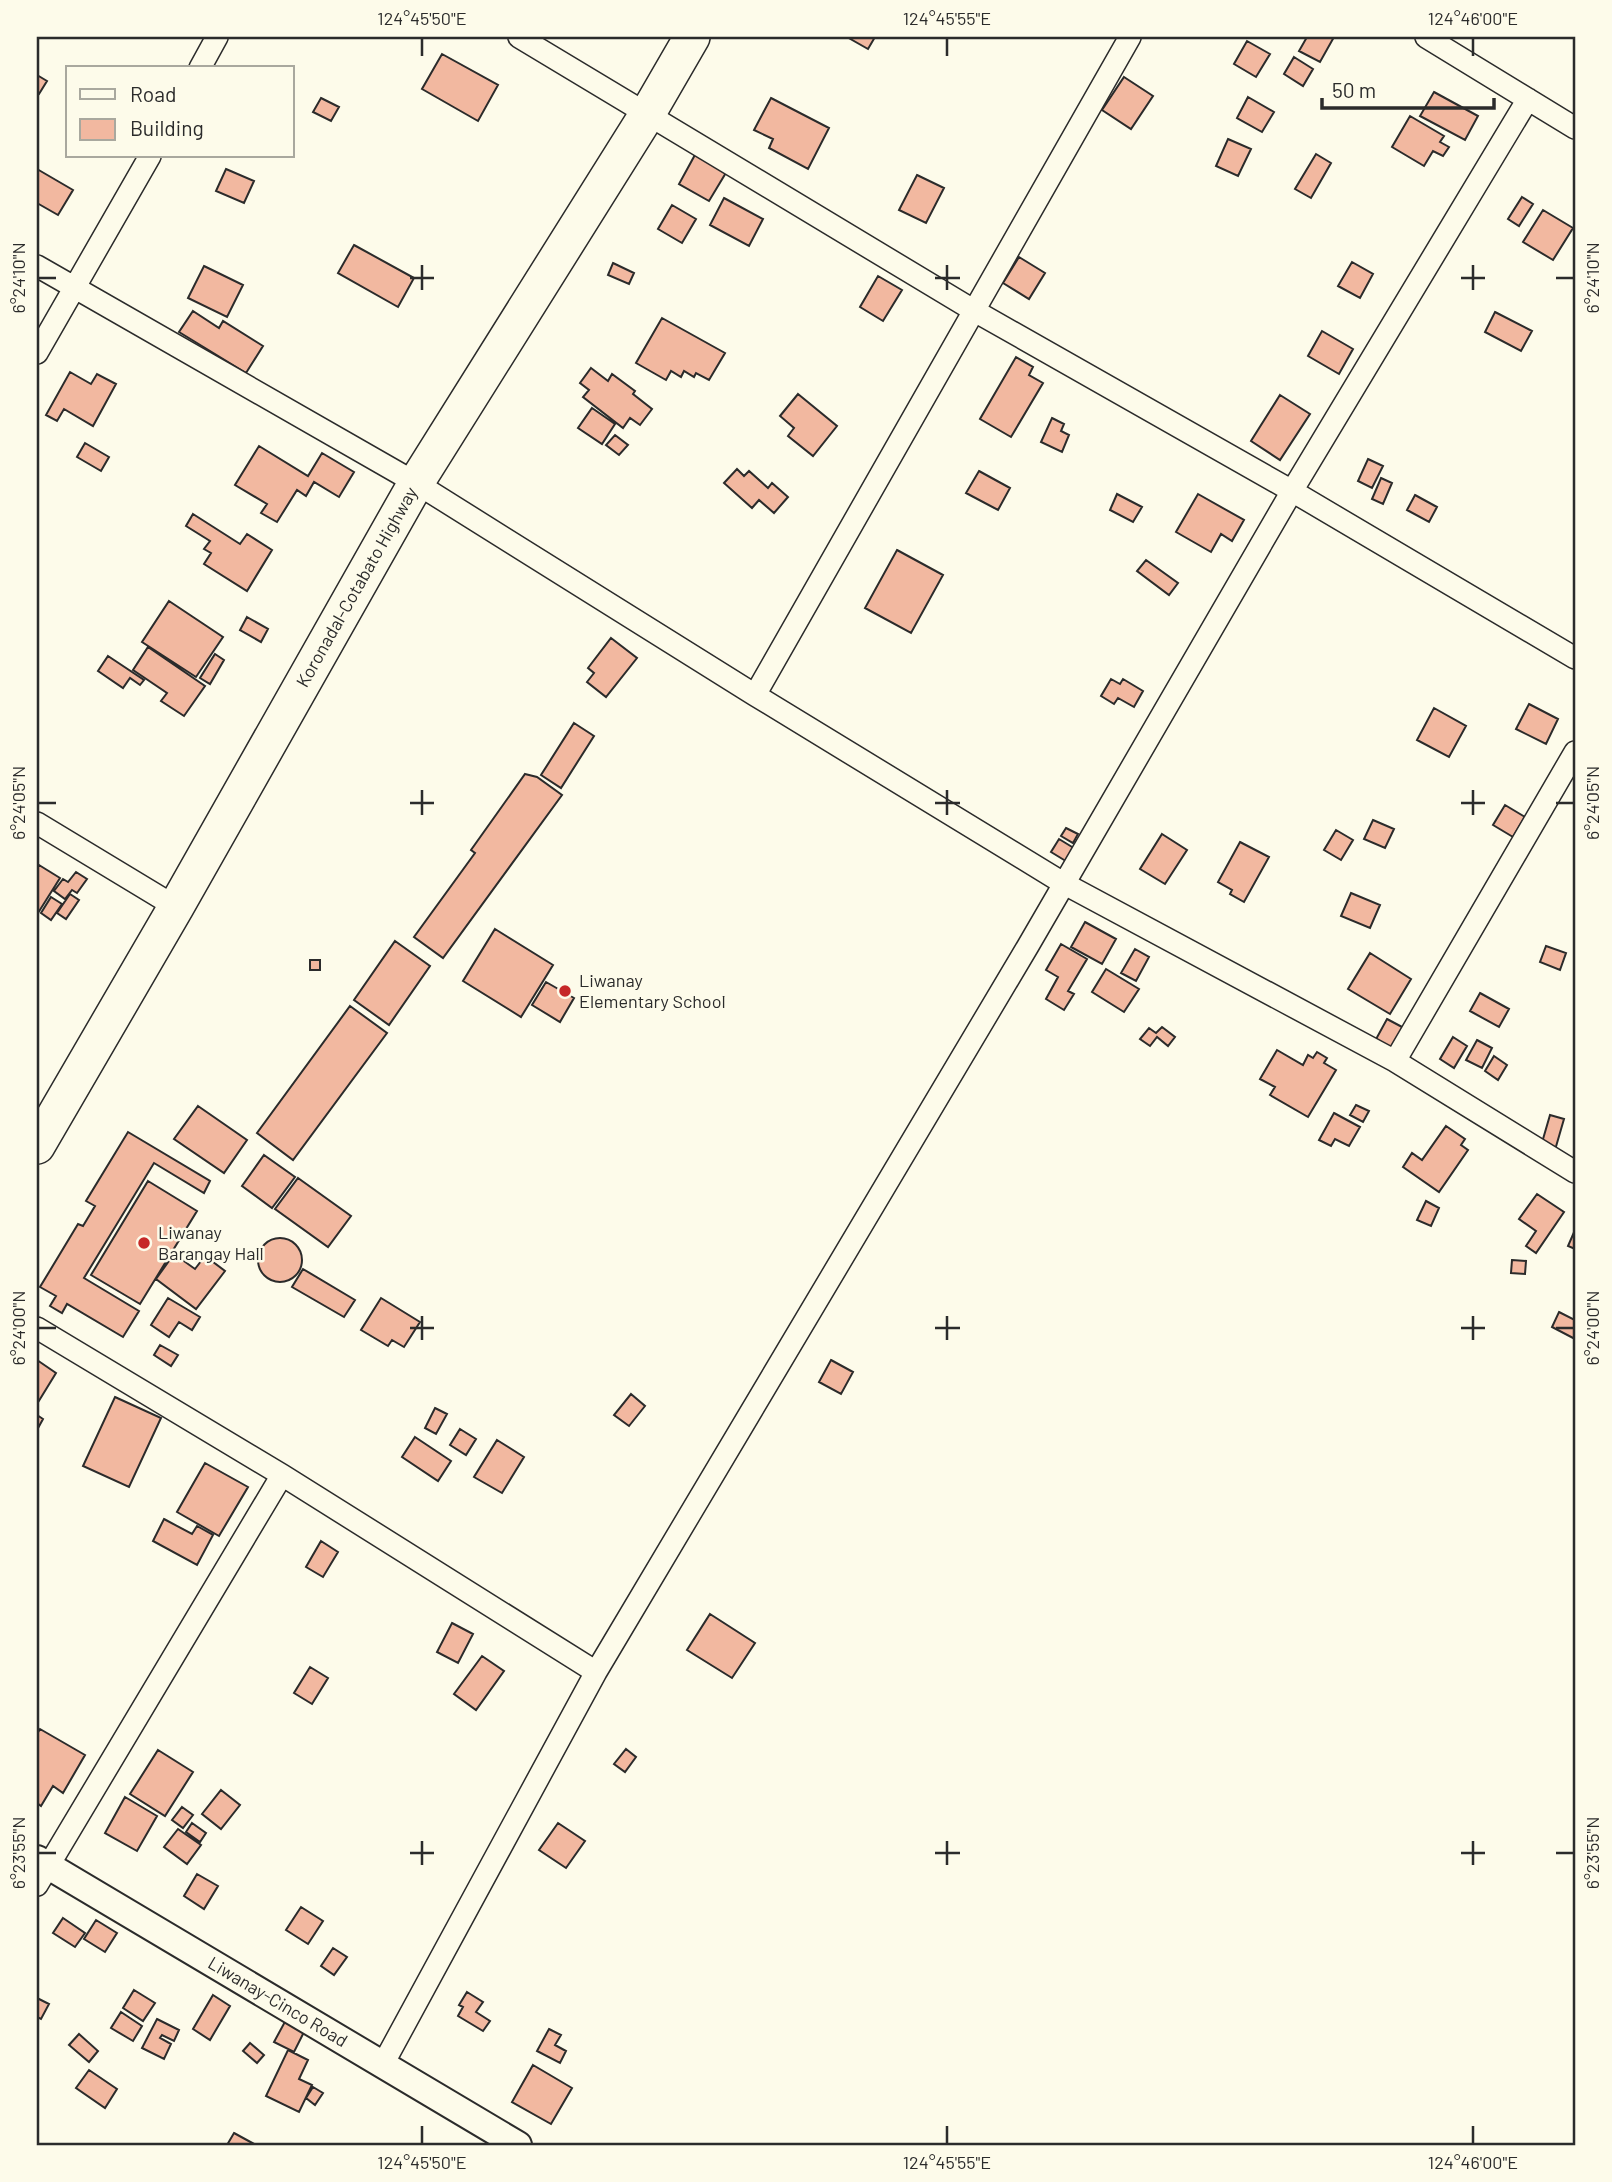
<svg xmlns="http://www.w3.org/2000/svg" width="1612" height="2182" font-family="Barlow,sans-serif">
<rect width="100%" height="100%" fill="#fdfbea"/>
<path fill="#f2b8a0" stroke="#2b2b2b" stroke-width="2" d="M847 37H875L868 49Z
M1307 37H1334L1320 62 1299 51Z
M1247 41 1270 54 1256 77 1234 64Z
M442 54 498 85 478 121 422 89Z
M1294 57 1313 69 1303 86 1284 74Z
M37 75 47 81 39 94 37 93Z
M1124 77 1153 96 1131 129 1102 110Z
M1434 92 1478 116 1465 140 1420 116Z
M1248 97 1274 112 1262 132 1237 118Z
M321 98 339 107 331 121 313 112Z
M771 98 829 128 808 169 769 148 773 139 754 130Z
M1410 116 1444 136 1440 142 1449 147 1443 156 1433 151 1424 166 1392 147Z
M1228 139 1251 149 1238 176 1216 166Z
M696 153 727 171 709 201 679 184Z
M1316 154 1331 163 1311 198 1295 189Z
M37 169 73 190 58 215 37 203Z
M226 169 254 181 244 203 216 191Z
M917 175 944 188 926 223 899 210Z
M1522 197 1533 204 1519 226 1508 219Z
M724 198 763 219 749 246 710 225Z
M672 205 696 219 682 243 658 229Z
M1543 210 1573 228 1553 260 1523 242Z
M354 245 414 278 398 307 338 273Z
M1019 257 1045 273 1029 299 1003 283Z
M1352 262 1373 274 1360 298 1338 286Z
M613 263 634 273 629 284 608 275Z
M204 266 243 285 227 317 188 298Z
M878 276 902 290 883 321 860 307Z
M193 311 219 328 223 321 263 346 246 373 179 332Z
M1495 312 1532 331 1521 351 1485 332Z
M662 318 725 353 709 380 696 373 694 377 684 371 681 377 671 371 666 380 636 363Z
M1322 331 1353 349 1339 374 1308 356Z
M1016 357 1033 367 1029 375 1043 383 1011 437 980 419Z
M591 368 608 381 612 374 635 391 633 394 652 409 640 425 630 418 623 428 583 397 589 390 580 383Z
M70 372 91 384 97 374 116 384 93 426 64 409 57 421 46 415Z
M798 394 837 426 813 456 788 436 794 428 780 416Z
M1280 395 1310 414 1280 460 1251 441Z
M592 408 615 424 602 444 578 428Z
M1052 418 1064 424 1061 431 1069 435 1062 452 1041 442Z
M615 435 628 445 619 455 606 445Z
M85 443 109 457 101 471 77 457Z
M259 446 308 476 322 453 354 472 339 497 314 482 306 496 297 490 277 522 261 513 267 504 235 485Z
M1368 459 1383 466 1372 488 1358 481Z
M737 469 744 476 749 471 768 488 772 483 788 497 774 513 759 500 752 508 724 483Z
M979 471 1010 488 998 510 966 493Z
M1381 478 1392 483 1383 504 1372 499Z
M1117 494 1142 507 1133 522 1110 510Z
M1198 494 1244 520 1232 541 1221 534 1211 552 1176 532Z
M1415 495 1437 507 1429 522 1407 510Z
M193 514 240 544 247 534 272 550 247 591 204 564 211 553 204 549 210 541 186 526Z
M897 550 943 575 911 633 865 608Z
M1146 560 1178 583 1169 595 1137 571Z
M169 601 223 637 196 677 142 642Z
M247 617 268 629 261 642 240 630Z
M611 638 637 658 606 697 587 682 594 673 588 668Z
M148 647 205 686 184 716 161 701 167 693 133 670Z
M215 654 224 660 210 684 200 678Z
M108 656 144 680 140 685 130 678 123 688 98 671Z
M1111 679 1120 684 1123 679 1143 691 1134 707 1118 698 1114 704 1101 696Z
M1529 704 1558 719 1546 744 1516 729Z
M1434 708 1466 726 1449 757 1417 740Z
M574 723 594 736 561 788 541 775Z
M525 774 537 777 562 795 443 958 414 937 475 853 471 850Z
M1505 805 1525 817 1513 837 1493 825Z
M1373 820 1394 829 1385 848 1364 839Z
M1066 828 1078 834 1073 843 1061 836Z
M1336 830 1353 840 1341 860 1324 850Z
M1162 834 1187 850 1165 884 1140 869Z
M1059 839 1077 850 1069 863 1051 852Z
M1240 842 1269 857 1244 902 1230 894 1232 890 1218 882Z
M39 865 60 878 38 913 37 869Z
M76 872 87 879 77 893 72 890 65 899 54 891 63 879 68 882Z
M1351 893 1380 905 1370 928 1341 916Z
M70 894 79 900 66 919 57 913Z
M51 897 62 904 51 920 41 913Z
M1085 922 1116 939 1102 964 1071 947Z
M495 929 553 965 521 1017 463 981Z
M395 941 430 966 389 1025 354 1000Z
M1061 944 1087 959 1068 991 1074 994 1064 1010 1046 999 1058 977 1046 970Z
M1546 946 1566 953 1560 970 1540 962Z
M1135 949 1149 957 1136 981 1121 973Z
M1370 953 1411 979 1390 1014 1348 989Z
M310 960H320V970H310Z
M1106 969 1139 989 1124 1012 1092 992Z
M546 982 574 998 560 1022 532 1005Z
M1480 993 1509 1009 1499 1027 1470 1011Z
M350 1006 387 1033 293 1160 257 1133Z
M1387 1019 1404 1028 1392 1050 1375 1041Z
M1162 1027 1175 1037 1168 1046 1157 1037 1150 1046 1140 1039 1149 1028 1156 1033Z
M1453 1037 1467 1046 1454 1068 1440 1059Z
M1477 1040 1492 1048 1482 1068 1466 1060Z
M1277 1050 1303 1065 1308 1055 1313 1058 1317 1052 1327 1058 1324 1063 1336 1070 1308 1117 1270 1095 1275 1087 1260 1079Z
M1494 1056 1507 1065 1498 1080 1485 1071Z
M1356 1105 1369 1111 1363 1122 1350 1115Z
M198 1106 247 1140 224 1173 174 1139Z
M1334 1113 1360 1127 1349 1146 1335 1139 1331 1146 1319 1140Z
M1550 1115 1564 1119 1555 1150 1541 1146Z
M1446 1126 1465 1139 1461 1145 1468 1150 1439 1192 1403 1167 1412 1153 1422 1160Z
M128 1132 210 1181 204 1193 154 1163 84 1278 139 1311 123 1337 67 1304 62 1313 50 1306 56 1296 40 1287 78 1224 83 1226 95 1206 86 1201Z
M264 1155 295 1177 272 1208 242 1186Z
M298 1178 351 1216 328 1247 275 1209Z
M148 1181 197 1211 140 1304 91 1275Z
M1537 1194 1564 1212 1536 1253 1526 1246 1536 1231 1519 1219Z
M1426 1201 1439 1208 1431 1226 1417 1220Z
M1575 1230V1249L1568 1246Z
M258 1260a22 22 0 1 1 44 0a22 22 0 1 1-44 0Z
M174 1254 195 1269 205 1256 225 1271 196 1309 156 1279Z
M1512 1260 1526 1261 1525 1274 1511 1273Z
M303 1269 355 1300 344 1317 292 1287Z
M168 1298 200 1317 192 1330 179 1322 169 1337 151 1325Z
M381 1298 420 1322 404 1347 392 1340 388 1346 361 1330Z
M1559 1312 1575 1320V1339L1552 1327Z
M160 1345 178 1355 171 1366 154 1355Z
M37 1360 56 1373 37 1404Z
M831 1360 853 1372 841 1394 819 1382Z
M631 1394 645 1406 629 1426 614 1415Z
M115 1397 161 1418 129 1487 83 1466Z
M435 1408 447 1414 436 1434 425 1428Z
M37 1415 43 1419 37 1430Z
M460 1429 476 1439 466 1455 450 1445Z
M415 1437 451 1461 438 1481 402 1457Z
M497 1440 524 1457 502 1493 474 1477Z
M205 1463 248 1487 219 1536 177 1512Z
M164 1519 192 1534 197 1526 213 1535 197 1565 153 1541Z
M321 1541 338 1552 323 1577 306 1567Z
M710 1614 755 1643 732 1678 687 1650Z
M452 1623 473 1634 458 1663 437 1652Z
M482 1656 504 1671 476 1710 454 1694Z
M310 1667 328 1678 312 1704 294 1693Z
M40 1729 85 1755 63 1793 53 1786 41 1806 37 1803V1734Z
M626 1749 636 1757 625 1772 614 1764Z
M158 1750 193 1772 165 1816 130 1794Z
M221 1790 240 1805 221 1829 202 1814Z
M125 1797 157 1816 137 1851 105 1833Z
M182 1807 193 1815 183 1828 172 1820Z
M192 1823 206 1833 200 1842 186 1832Z
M558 1823 585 1841 566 1868 539 1850Z
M178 1829 201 1845 187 1864 164 1847Z
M197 1874 218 1886 204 1909 184 1896Z
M301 1907 323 1921 308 1944 286 1930Z
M63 1918 85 1933 75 1947 53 1933Z
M96 1920 117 1933 105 1952 84 1939Z
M333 1948 347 1957 334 1975 321 1966Z
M134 1990 155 2003 143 2021 123 2008Z
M467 1992 483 2002 476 2012 490 2021 483 2031 458 2016 463 2007 459 2005Z
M213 1995 230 2006 210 2040 193 2029Z
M37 1998 49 2004 41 2019 37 2017Z
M121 2012 142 2026 133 2041 111 2028Z
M287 2018 306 2028 294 2052 274 2042Z
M157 2019 179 2030 174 2041 162 2035 160 2038 171 2044 164 2059 142 2048Z
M549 2029 561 2035 555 2045 566 2051 560 2063 537 2051Z
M79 2034 98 2051 89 2062 69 2045Z
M250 2043 264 2055 257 2063 243 2051Z
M288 2050 308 2060 299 2079 312 2085 299 2112 266 2096Z
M533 2065 572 2088 551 2124 512 2102Z
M89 2070 117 2089 105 2108 76 2088Z
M313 2087 323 2093 315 2105 306 2098Z
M234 2133 256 2145H227Z"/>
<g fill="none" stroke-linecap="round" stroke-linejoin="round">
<g stroke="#2b2b2b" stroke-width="24">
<path id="minor" d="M519 37 973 310 1292 491 1575 658
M1426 37 1575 128
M200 68 217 37
M37 266 416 483 755 695 1063 883 1395 1061 1575 1172
M37 353 150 156
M755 695 1130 37
M37 823 176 907
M1395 1061 1575 752
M37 1328 282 1475 596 1672
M37 1885 282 1475
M382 2066 596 1672 1028 946 1292 491 1528 99"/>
</g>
<g stroke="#2b2b2b" stroke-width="30">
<g id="tertiary">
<path id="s1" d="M37 1859 518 2145"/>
</g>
</g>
<g stroke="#2b2b2b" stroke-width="38">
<g id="trunk">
<path id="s2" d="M37 1146 176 907 416 483 648 113 692 37"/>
</g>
</g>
<use href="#minor" stroke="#fdfbea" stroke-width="21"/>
<use href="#tertiary" stroke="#fdfbea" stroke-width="26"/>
<use href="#trunk" stroke="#fdfbea" stroke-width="35"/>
</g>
<path fill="none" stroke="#2b2b2b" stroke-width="2.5" d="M422 38V56M947 38V56M1473 38V56M422 265V290M947 265V290M1473 265V290M38 278H56M410 278H434M935 278H960M1461 278H1485M1556 278H1574M422 790V815M947 790V815M1473 790V815M38 803H56M410 803H434M935 803H960M1461 803H1485M1556 803H1574M422 1316V1340M947 1316V1340M1473 1316V1340M38 1328H56M410 1328H434M935 1328H960M1461 1328H1485M1556 1328H1574M422 1841V1865M947 1841V1865M1473 1841V1865M38 1853H56M410 1853H434M935 1853H960M1461 1853H1485M1556 1853H1574M422 2126V2144M947 2126V2144M1473 2126V2144"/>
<g fill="#c62828" stroke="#fdfbea" stroke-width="2.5">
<circle cx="565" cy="991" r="7"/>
<circle cx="144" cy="1243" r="7"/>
</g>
<g text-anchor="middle" stroke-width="5" stroke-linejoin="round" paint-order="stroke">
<g font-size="18" fill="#2b2b2b" stroke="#fdfbea">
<text dy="6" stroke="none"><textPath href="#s2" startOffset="644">Koronadal-Cotabato Highway</textPath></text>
<text dy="6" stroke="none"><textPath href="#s1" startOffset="280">Liwanay-Cinco Road</textPath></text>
</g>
<g font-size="18" fill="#2b2b2b" stroke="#fdfbea" text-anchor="start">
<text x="579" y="987">Liwanay<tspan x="579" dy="21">Elementary School</tspan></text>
<text x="158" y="1239">Liwanay<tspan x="158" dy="21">Barangay Hall</tspan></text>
</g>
</g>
<rect width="1612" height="2182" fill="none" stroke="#fdfbea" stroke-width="77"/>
<rect x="66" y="66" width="228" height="91" fill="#fdfbea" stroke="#a9a89e" stroke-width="2"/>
<rect x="80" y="89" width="35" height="10" fill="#fdfbea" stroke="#a9a89e" stroke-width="2"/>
<text x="130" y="102" font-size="21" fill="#2b2b2b">Road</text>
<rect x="80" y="119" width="35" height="21" fill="#f2b8a0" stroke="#a9a89e" stroke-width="2"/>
<text x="130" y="136" font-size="21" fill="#2b2b2b">Building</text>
<path d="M1322 98v10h172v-10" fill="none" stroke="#2b2b2b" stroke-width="3.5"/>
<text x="1332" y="98" font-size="21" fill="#2b2b2b" stroke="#fdfbea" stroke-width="5" paint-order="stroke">50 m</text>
<rect x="38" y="38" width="1536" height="2106" fill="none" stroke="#2b2b2b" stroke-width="2.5"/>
<g font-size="18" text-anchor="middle" fill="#2b2b2b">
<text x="422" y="25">124°45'50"E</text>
<text x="947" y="25">124°45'55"E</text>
<text x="1473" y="25">124°46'00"E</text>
<text transform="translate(19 278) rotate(-90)" y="6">6°24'10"N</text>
<text transform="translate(1593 278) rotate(-90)" y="6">6°24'10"N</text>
<text transform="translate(19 803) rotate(-90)" y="6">6°24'05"N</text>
<text transform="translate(1593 803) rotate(-90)" y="6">6°24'05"N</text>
<text transform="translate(19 1328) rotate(-90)" y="6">6°24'00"N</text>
<text transform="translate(1593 1328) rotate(-90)" y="6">6°24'00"N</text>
<text transform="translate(19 1853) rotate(-90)" y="6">6°23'55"N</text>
<text transform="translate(1593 1853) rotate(-90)" y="6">6°23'55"N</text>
<text x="422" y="2169">124°45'50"E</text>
<text x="947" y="2169">124°45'55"E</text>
<text x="1473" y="2169">124°46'00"E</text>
</g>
</svg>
